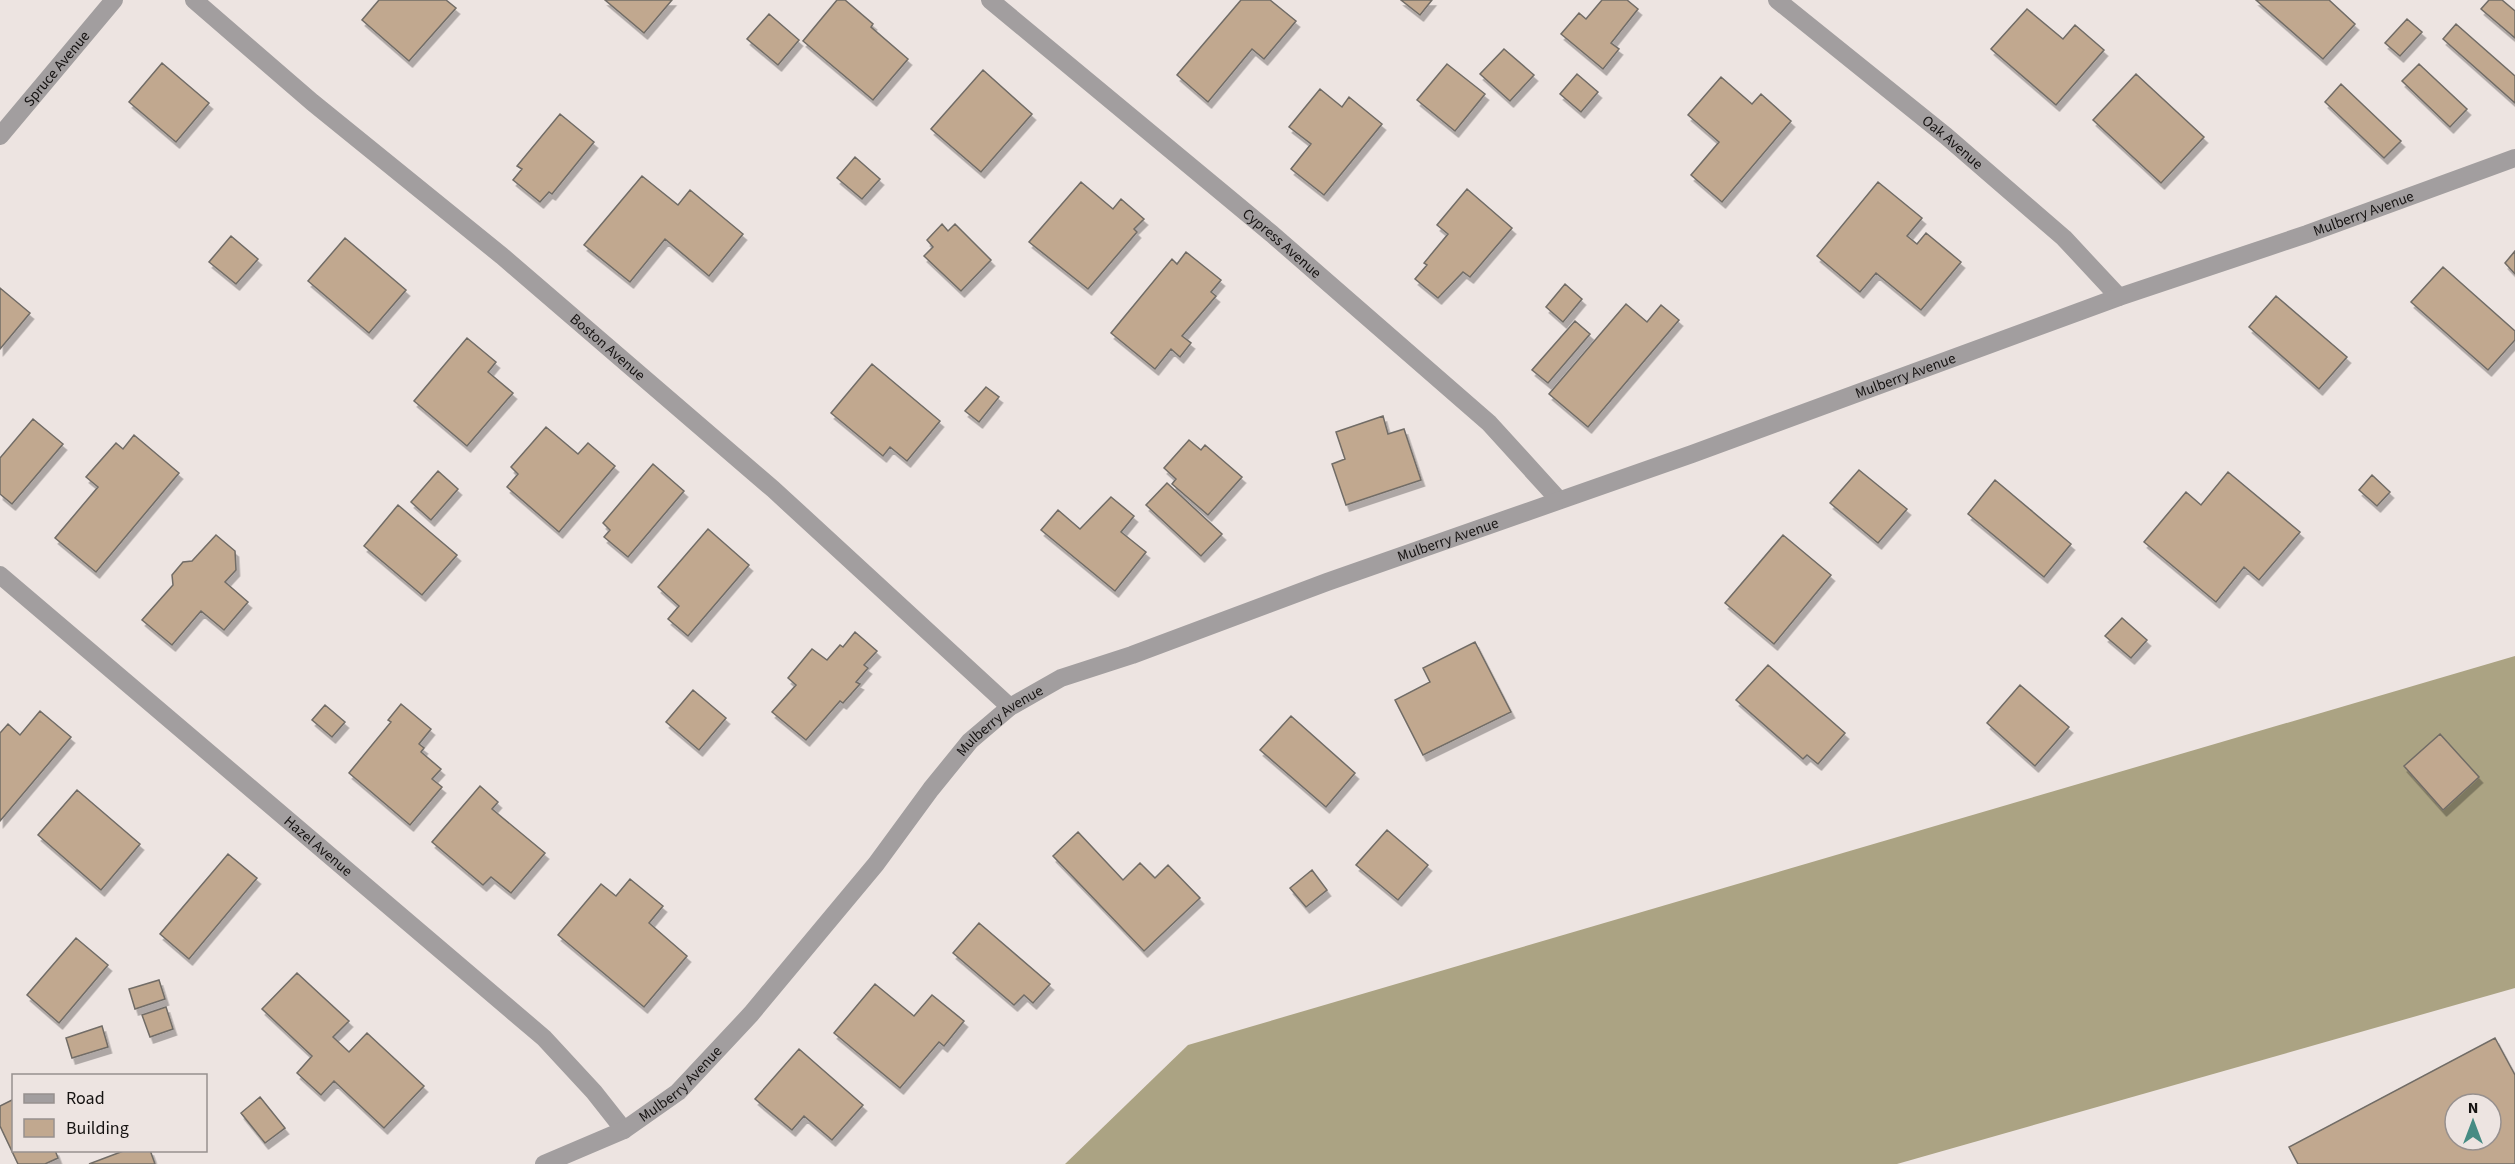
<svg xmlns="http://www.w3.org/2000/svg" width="2515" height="1164" font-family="'Source Sans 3',sans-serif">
<defs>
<filter id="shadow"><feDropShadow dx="3.5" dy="6" stdDeviation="0" flood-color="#0004"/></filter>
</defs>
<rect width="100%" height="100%" fill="#ede4e1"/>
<path fill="#aba383" d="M2515 656V988L1897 1164H1065L1188 1045Z"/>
<path fill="#c1a88f" stroke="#716c66" stroke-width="1.5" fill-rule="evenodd" filter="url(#shadow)" d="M379 0H446L456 8 409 61 362 20Z
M605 0H672L644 33Z
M837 0H845L873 24 871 27 908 59 873 100 803 41Z
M1241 0H1270L1296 21 1264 59 1252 49 1208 102 1177 75Z
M1401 0H1432L1420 15Z
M1602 0H1627L1638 9 1611 43 1619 49 1603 69 1561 34 1579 13 1586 19Z
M2256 0H2329L2355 24 2323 59Z
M2489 0H2502L2515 11V38L2481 9Z
M2027 9 2063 39 2075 25 2104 50 2056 105 1991 49Z
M769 14 799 40 778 65 747 39Z
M2407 19 2422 32 2400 56 2385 43Z
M2456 24 2515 76V103L2443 39Z
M1504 49 1534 75 1510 101 1480 74Z
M162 63 209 103 176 142 129 102Z
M1447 64 1485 94 1455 131 1417 100Z
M2419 64 2467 109 2450 127 2402 81Z
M983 70 1032 114 981 172 931 129Z
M1577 74 1598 92 1581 112 1560 94Z
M2136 74 2204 137 2161 183 2093 120Z
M1721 77 1752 104 1761 94 1791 121 1722 202 1691 175 1719 142 1688 115Z
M2341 84 2401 141 2384 158 2325 102Z
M1320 89 1342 107 1349 97 1382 124 1324 195 1291 169 1311 144 1289 127Z
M560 114 594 142 552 194 549 192 540 202 513 180 522 169 517 166Z
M855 157 880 179 862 199 837 178Z
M642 176 678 205 690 190 743 234 709 276 665 239 630 282 584 245Z
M1081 182 1113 209 1121 199 1144 219 1134 229 1137 232 1088 289 1029 242Z
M1878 182 1922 218 1907 236 1917 244 1926 233 1961 262 1921 310 1876 273 1860 292 1817 256Z
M1467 189 1512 228 1470 277 1463 272 1438 298 1415 279 1427 265 1424 263 1448 234 1437 225Z
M942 224 948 231 955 224 991 260 961 291 924 256 933 247 927 240Z
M231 236 258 259 236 284 209 262Z
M345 238 406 290 369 333 308 281Z
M2515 251V274L2505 263Z
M1186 252 1221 280 1211 292 1216 296 1182 336 1191 343 1180 357 1171 349 1155 369 1111 333 1172 259 1177 264Z
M2443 267 2515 331V340L2488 370 2411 302Z
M1565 284 1582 299 1563 322 1546 307Z
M0 288 30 313 0 349Z
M2276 296 2347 357 2319 389 2249 327Z
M1626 304 1647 322 1661 305 1679 320 1588 427 1549 394Z
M1575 321 1590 334 1548 383 1532 370Z
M467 338 496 362 488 372 513 393 467 446 414 401Z
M872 364 940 421 907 461 890 447 883 456 831 413Z
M986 387 999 397 979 422 965 411Z
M1383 416 1388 434 1404 429 1421 480 1346 505 1332 464 1345 459 1336 432Z
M33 419 63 444 12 504 0 494V458Z
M546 427 578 454 588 443 615 466 559 532 507 487 518 474 511 467Z
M134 435 179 473 96 572 55 538 98 487 86 477 116 443 123 449Z
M1189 440 1201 450 1205 445 1242 477 1208 515 1172 484 1176 479 1164 468Z
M653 464 684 491 628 557 604 537 610 530 603 523Z
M1859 470 1907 509 1878 543 1830 503Z
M438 471 458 489 431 520 411 502Z
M2228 472 2300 532 2259 580 2244 567 2216 602 2144 542 2186 492 2201 505Z
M2372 475 2390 492 2377 506 2359 490Z
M1995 480 2071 544 2044 577 1968 514Z
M1167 483 1222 534 1201 556 1146 505Z
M1111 497 1134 516 1121 532 1146 552 1115 591 1041 530 1058 510 1080 529Z
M398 505 457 555 422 595 364 546Z
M708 529 749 565 688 636 668 619 679 606 658 587Z
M216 535 235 551 236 570 225 582 248 602 224 630 201 611 172 645 142 620 173 585 172 575 183 562 192 561Z
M1783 535 1831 575 1774 644 1725 603Z
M2122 618 2147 640 2131 658 2105 636Z
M855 632 877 651 864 665 868 668 856 682 860 684 843 703 840 701 806 740 772 712 796 685 788 678 812 649 827 660 840 645 843 647Z
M1475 642 1511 712 1423 755 1395 700 1430 682 1423 668Z
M1768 665 1845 733 1818 764 1807 755 1803 759 1736 700Z
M2020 685 2069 727 2035 766 1987 723Z
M693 690 726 718 699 750 666 722Z
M401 704 431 729 419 744 424 748 421 752 441 769 432 779 442 787 410 825 349 773 391 722 388 720Z
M325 705 345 722 332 737 312 720Z
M40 711 71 737 0 821V733L8 724 20 735Z
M1291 716 1355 773 1326 807 1260 750Z
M2440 734 2479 777 2443 810 2404 766Z
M480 786 498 802 492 809 545 853 511 893 491 877 483 885 432 842Z
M77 790 140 844 101 890 38 835Z
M1387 830 1428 865 1398 900 1356 865Z
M1078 832 1123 880 1140 863 1155 878 1168 865 1200 898 1144 951 1053 856Z
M228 854 257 878 189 959 160 934Z
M1312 870 1327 890 1306 907 1290 888Z
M630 879 663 906 649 923 687 956 644 1007 558 935 601 884 616 896Z
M979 923 1050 984 1033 1003 1024 995 1014 1005 953 953Z
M76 938 108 965 59 1023 27 995Z
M297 973 349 1021 333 1037 349 1052 367 1033 424 1086 384 1128 334 1081 321 1095 297 1073 312 1056 262 1009Z
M159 980 165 999 135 1009 129 989Z
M875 984 914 1016 932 995 964 1021 944 1046 939 1042 900 1088 834 1033Z
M166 1007 173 1029 150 1037 142 1015Z
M102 1026 108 1047 72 1058 66 1038Z
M2495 1038 2515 1075V1164H2298L2289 1147ZM2455 1104H2491V1140H2455Z
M799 1049 863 1105 832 1140 804 1116 792 1130 755 1099Z
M260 1097 285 1128 265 1143 241 1113Z
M14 1099V1150H55L58 1158 45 1164H18L0 1126V1106Z
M126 1150H150L155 1164H89Z"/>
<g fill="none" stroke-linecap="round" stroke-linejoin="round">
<g stroke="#a29e9f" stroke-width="18">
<path id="s1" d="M194 0 312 102 502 256 773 489 1010 707"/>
<path id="s2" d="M990 0 1272 234 1489 423 1559 500"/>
<path id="s3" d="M1777 0 1946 136 2064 238 2119 297"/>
<path id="s4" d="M0 136 114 0"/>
<path id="s5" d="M0 575 544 1038 594 1092 624 1130"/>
<path id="s6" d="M544 1164 624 1130 678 1092 751 1014 876 864 931 789 970 741 1010 707 1061 678 1132 655 1327 582 1692 454 2119 297 2307 234 2515 158"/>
</g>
</g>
<g text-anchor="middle" stroke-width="4.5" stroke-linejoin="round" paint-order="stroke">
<g font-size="15" fill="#161312" stroke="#ede4e1">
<text dy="5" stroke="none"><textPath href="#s4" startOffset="88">Spruce Avenue</textPath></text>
<text dy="5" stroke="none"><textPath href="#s3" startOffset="226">Oak Avenue</textPath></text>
<text dy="5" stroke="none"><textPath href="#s6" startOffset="2104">Mulberry Avenue</textPath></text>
<text dy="5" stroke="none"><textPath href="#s2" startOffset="380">Cypress Avenue</textPath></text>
<text dy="5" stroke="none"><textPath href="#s1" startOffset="540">Boston Avenue</textPath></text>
<text dy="5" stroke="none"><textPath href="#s6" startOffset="1618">Mulberry Avenue</textPath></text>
<text dy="5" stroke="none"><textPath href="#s6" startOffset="1132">Mulberry Avenue</textPath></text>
<text dy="5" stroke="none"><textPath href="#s6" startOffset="646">Mulberry Avenue</textPath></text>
<text dy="5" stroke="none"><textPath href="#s5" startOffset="418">Hazel Avenue</textPath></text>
<text dy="5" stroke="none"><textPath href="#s6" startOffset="160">Mulberry Avenue</textPath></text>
</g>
</g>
<rect x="12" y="1074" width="195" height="78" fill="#ede4e1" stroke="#97908e" stroke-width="1.5"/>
<rect x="24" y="1094" width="30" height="9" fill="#a29e9f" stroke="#97908e" stroke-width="1.5"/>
<text x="66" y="1104" font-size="18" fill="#161312">Road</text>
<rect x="24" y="1119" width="30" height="18" fill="#c1a88f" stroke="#97908e" stroke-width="1.5"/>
<text x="66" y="1134" font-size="18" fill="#161312">Building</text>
<g transform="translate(2473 1122)"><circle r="28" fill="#ede4e1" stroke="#97908e" stroke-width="1.5"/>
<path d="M0-4.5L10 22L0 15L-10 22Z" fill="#458b83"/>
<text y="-9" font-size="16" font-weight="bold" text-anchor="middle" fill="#161312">N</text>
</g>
</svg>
